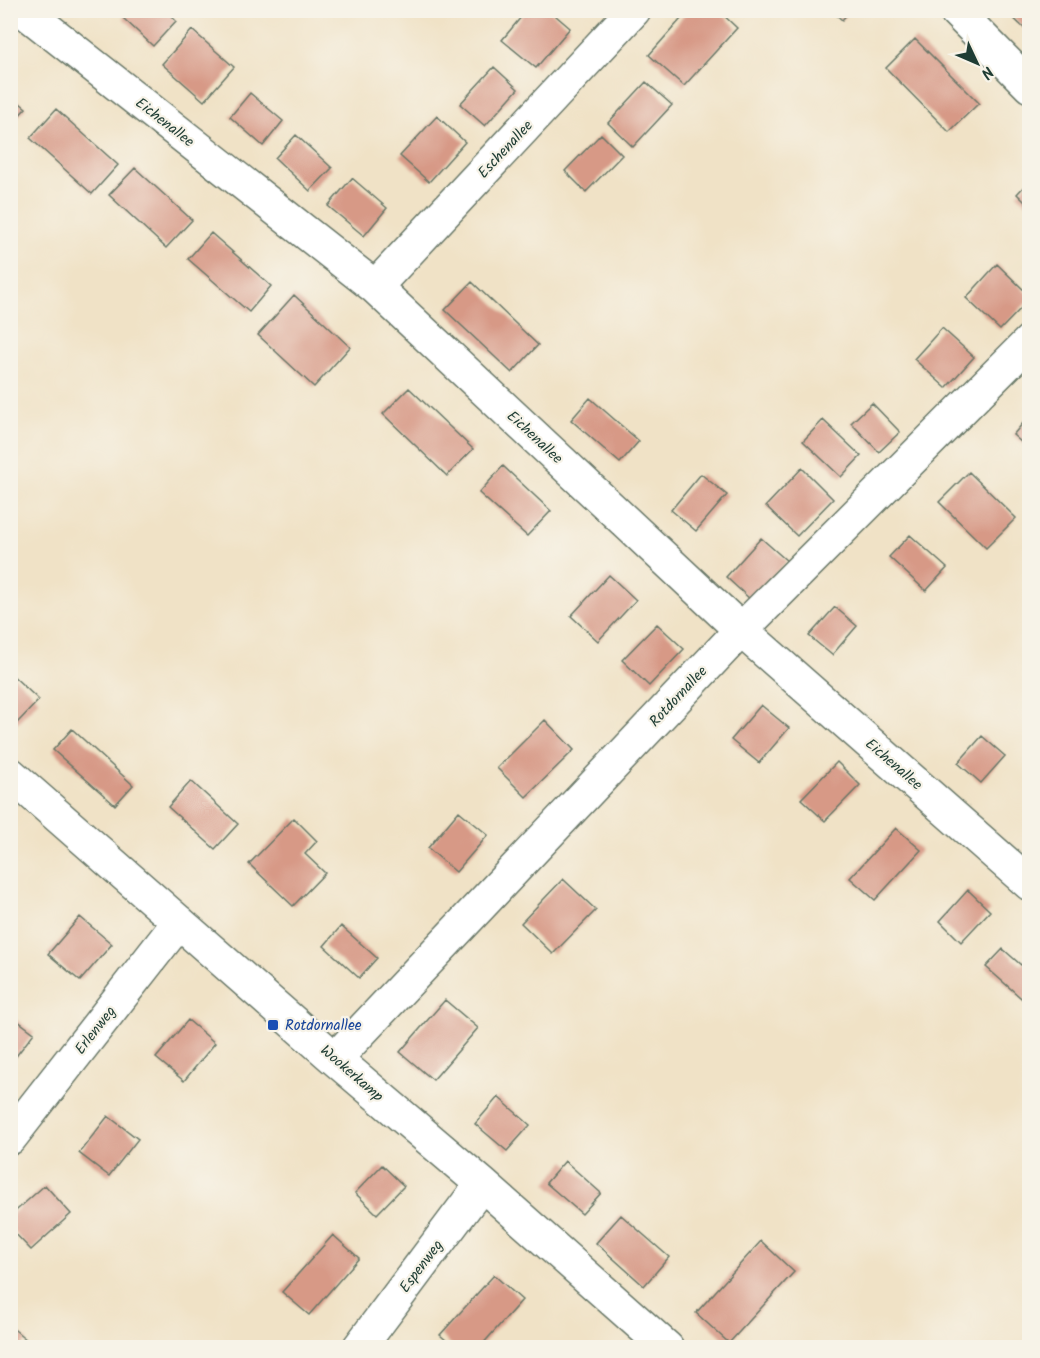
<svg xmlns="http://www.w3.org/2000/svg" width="1040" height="1358" font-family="Kalam,sans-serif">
<rect width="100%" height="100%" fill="#f7f3e8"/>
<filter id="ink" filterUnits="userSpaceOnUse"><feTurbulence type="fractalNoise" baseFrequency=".0167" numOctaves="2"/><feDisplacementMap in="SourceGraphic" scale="12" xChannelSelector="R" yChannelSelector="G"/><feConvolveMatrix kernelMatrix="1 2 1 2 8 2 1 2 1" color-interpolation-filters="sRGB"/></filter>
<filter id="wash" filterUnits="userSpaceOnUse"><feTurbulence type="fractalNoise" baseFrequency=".008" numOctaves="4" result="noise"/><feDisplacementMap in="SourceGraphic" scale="24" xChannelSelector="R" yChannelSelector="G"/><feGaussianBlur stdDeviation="1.35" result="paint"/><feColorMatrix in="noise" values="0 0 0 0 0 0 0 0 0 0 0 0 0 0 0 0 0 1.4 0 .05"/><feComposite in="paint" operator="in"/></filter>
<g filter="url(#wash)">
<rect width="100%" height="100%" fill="#f0e2c6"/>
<g id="blocks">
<path fill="#d79986" d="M130 10H165L176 21 153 46 123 18Z
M527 10H549L570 28 536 68 502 40Z
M689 10H718L737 28 684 86 649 55Z
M831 10H851L842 20Z
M1005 10H1029V31L1028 32Z
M192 30 234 67 204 101 162 64Z
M915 39 979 103 949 132 886 68Z
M494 67 518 89 485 126 460 104Z
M646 82 672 105 633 147 608 123Z
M250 93 283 121 263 146 230 117Z
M10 95 26 108 10 125Z
M56 109 118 165 92 194 30 138Z
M437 116 465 142 429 182 400 156Z
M601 134 622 155 586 192 565 171Z
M296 135 332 168 310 191 275 158Z
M135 168 192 220 166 248 109 195Z
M352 178 387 208 364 236 328 206Z
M1029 181V206L1017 194Z
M211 233 271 286 249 312 188 259Z
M997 264 1029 295V300L1000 330 966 298Z
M472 282 538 345 512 373 445 310Z
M294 295 350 347 314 387 258 335Z
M942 328 974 357 946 388 914 359Z
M409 388 473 449 447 476 383 414Z
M590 398 639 441 620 463 571 420Z
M872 403 900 432 879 452 851 423Z
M1029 416V449L1013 435Z
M823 420 861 456 841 477 803 441Z
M503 466 551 511 527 536 479 493Z
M802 468 833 499 797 536 766 506Z
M969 472 1016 518 986 548 939 502Z
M701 474 727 495 696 531 671 510Z
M910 535 947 568 926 591 889 557Z
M761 538 787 561 751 600 726 577Z
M609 575 636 600 598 641 571 616Z
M835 607 857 626 832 655 809 636Z
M657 624 684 649 649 686 622 660Z
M10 673 39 700 17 723 10 717Z
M761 705 789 728 759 763 731 740Z
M545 720 574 750 526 797 497 768Z
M72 729 133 785 115 805 53 750Z
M982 736 1005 756 981 783 958 763Z
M837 762 860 785 825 821 801 799Z
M191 781 238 824 215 849 168 807Z
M459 811 488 835 456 872 428 848Z
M294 818 317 841 305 854 325 873 293 906 249 864Z
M896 828 921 850 875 900 850 878Z
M563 879 596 910 553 954 521 923Z
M968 890 990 911 961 942 940 921Z
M80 917 112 944 80 981 48 954Z
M341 926 377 958 359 978 324 946Z
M1003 949 1021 965 1029 957V1002L1028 1004 986 967Z
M445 1000 478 1028 433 1080 400 1052Z
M10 1015 34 1033 10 1064Z
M188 1020 215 1043 184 1081 156 1058Z
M498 1097 530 1125 507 1151 475 1124Z
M108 1116 138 1139 109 1176 79 1153Z
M565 1161 601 1193 582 1214 546 1183Z
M382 1165 404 1186 377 1214 355 1193Z
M45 1185 71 1214 31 1250 10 1228V1216Z
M621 1215 669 1257 644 1286 596 1243Z
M333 1235 359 1258 309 1315 282 1292Z
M761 1241 794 1272 729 1343 696 1313Z
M494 1275 522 1300 480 1347H454L440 1335Z
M10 1326 27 1340 21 1347H10Z"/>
</g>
</g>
<g filter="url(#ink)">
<use href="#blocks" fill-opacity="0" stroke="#687767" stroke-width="1.5"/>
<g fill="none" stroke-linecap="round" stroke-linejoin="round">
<g stroke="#687767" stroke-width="36">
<path id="minor" d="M23 10 375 287 741 630 1030 884
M955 10 1030 86
M375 287 634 10
M10 774 335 1059 482 1184 667 1348
M335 1059 741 630 1030 341
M10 1138 179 922
M359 1348 482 1184"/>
</g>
<use href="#minor" stroke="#fff" stroke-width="33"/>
</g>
</g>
<rect fill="#1a4fb4" stroke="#f7f3e8" stroke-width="2" x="267" y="1019" width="12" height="12" rx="3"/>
<g text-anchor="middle" stroke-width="4.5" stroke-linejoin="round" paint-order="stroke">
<g font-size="15" fill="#1f3d34" stroke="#f7f3e8">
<text transform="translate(165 122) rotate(38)" y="5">Eichenallee</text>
<text transform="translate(505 149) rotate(-47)" y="5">Eschenallee</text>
<text transform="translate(535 437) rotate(43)" y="5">Eichenallee</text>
<text transform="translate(678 696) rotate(-47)" y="5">Rotdornallee</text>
<text transform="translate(894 764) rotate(41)" y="5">Eichenallee</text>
<text transform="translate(95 1030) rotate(-52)" y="5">Erlenweg</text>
<text transform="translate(352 1073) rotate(41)" y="5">Wookerkamp</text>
<text transform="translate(421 1266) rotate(-53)" y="5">Espenweg</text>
</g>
<g font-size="15" fill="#164399" stroke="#f7f3e8" text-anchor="start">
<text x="285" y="1030">Rotdornallee</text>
</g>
</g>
<rect width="1040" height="1358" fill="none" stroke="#f7f3e8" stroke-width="36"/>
<g transform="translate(977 63) rotate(134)" stroke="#f7f3e8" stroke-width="4.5" paint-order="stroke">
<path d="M0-4.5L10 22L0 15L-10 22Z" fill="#1f3d34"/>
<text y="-9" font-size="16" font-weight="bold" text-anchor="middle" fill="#1f3d34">N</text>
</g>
</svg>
